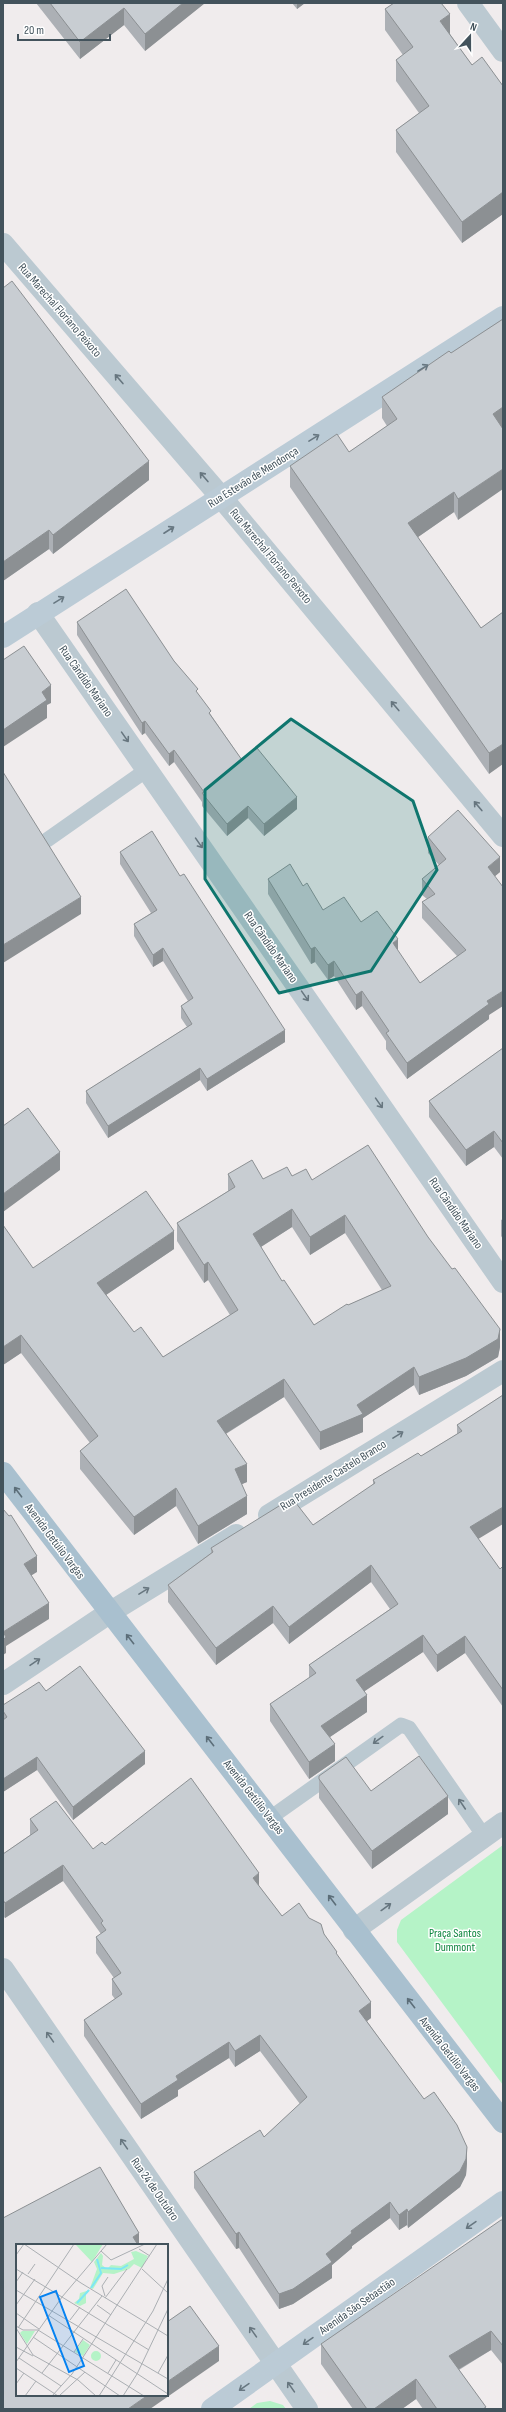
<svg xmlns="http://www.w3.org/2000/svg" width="506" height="2412" font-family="'Sofia Sans Condensed',sans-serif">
<rect width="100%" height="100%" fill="#f0eced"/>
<path fill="#b5f3c7" d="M503 1845V2085L397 1942V1930L401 1920Z
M270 2401 283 2405 286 2409H249L257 2403Z"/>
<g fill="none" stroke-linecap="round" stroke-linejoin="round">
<path stroke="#bbc9d1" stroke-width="15" d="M47 840 148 769
M270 1818 401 1725 409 1728 484 1836"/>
<path stroke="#bbc9d1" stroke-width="22" d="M468 3 503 51
M3 244 221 497 503 836
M38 613 503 1282
M269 1515 503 1371
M3 1684 109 1613 236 1535
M354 1930 503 1823
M3 1969 307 2409"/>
<path stroke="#bbcbd6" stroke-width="22" d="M3 637 503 317
M212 2409 503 2202"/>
<path stroke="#a9c0cf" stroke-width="22" d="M3 1473 503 2122"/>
</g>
<path fill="#acb0b5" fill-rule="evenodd" d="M36 3H205L145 51 124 25 80 59Z
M292 3H305L297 9Z
M385 9 450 34 472 65 503 86V214L462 243 396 152V130L419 113 396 81V60L403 55 385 30Z
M3 288 149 480 53 554 49 549 3 581Z
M503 319V428L458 520 454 512 418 537 481 628 503 612 489 774 290 487V466L349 452 387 426 382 418V397L451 353Z
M77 622 174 661 198 694 211 715 242 760 297 809 264 836 248 818 227 836 202 806V802L174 762 169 766 145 733 142 735 77 635Z
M428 837 500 872 495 876 489 1019 407 1079 386 1049V1041L362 1006 356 1010 334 976 328 980 315 962 311 964 268 894V879L303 886 323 910 361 922 420 983 457 956 422 918V902L427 899 422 895V879L439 865 428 853Z
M120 852 285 1042 207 1091 200 1080 108 1138 86 1103V1091L187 1027 181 1018V1006L188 1001 163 961 153 967 134 936V924L151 913 120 864Z
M503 1048V1159L494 1147 466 1166 429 1117V1101Z
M228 1174 263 1179 292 1176 312 1180 428 1237 500 1347 498 1357 466 1376 419 1395 414 1385 363 1418V1432L320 1450 284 1397 226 1434 247 1482 242 1484 247 1514 198 1544 176 1506 134 1535 80 1469V1451L90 1443 21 1353 3 1365 33 1268 174 1249 106 1295 134 1332 163 1357 230 1315 208 1280 204 1283 177 1241V1223L228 1191ZM292 1227 310 1255 345 1233 382 1290 348 1305 314 1325 282 1281 261 1247Z
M503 1219V1239L501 1236V1220Z
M503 1395 478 1539 500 1569 503 1566V1707L465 1653 437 1672 423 1652 364 1691 367 1712 330 1737 335 1761 309 1779 270 1721V1704L309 1678V1665L390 1609 371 1582 289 1644 273 1623 216 1665 168 1602V1585L211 1553V1548L313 1525 373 1485V1480L421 1456 457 1434V1425Z
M46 1691 145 1764 73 1820 37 1770 3 1792V1705Z
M319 1776 371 1791 448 1814 372 1869 319 1798Z
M30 1819 93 1849 105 1845 259 1886 282 1916 309 1918 324 1934 337 1956 371 2018 367 2021 467 2163 466 2175 460 2187 408 2228 407 2225 399 2230 390 2218 352 2246V2248L332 2265V2278L293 2304 279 2309 239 2248 236 2249 194 2188V2172L264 2137 300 2104 260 2051 235 2067 229 2058 178 2090V2096L141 2119 84 2036V2020L115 1999 112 1995V1979L114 1978 96 1953V1937L101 1934 63 1881 5 1918 3 1916V1854L30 1835Z
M503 2220V2365L491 2350 459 2370 486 2409H423L416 2399 402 2409H353L321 2364V2344Z"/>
<path fill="#8c9093" d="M183 3H205L145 51V34Z
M297 3H305L297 9Z
M124 8V25L80 59V42Z
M450 14V36L440 21Z
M503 192V214L462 243V222Z
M503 407V428L493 434V414Z
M149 461V480L53 554V535Z
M503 469V489L458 520V499Z
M454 492V512L408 544V523Z
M49 530V549L3 581V562Z
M51 685V703L47 705V718L3 747V730L42 692Z
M145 721V733L142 735V723Z
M503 744V764L489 774V753Z
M174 750V762L169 766V754Z
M297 797V809L264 836V824Z
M248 806V818L227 836V824Z
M500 857V872L488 882V867Z
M81 897V914L3 963V945Z
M398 939V954L393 943Z
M315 947V962L311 964V949Z
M163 948V961L153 967V955Z
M334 961V976L328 980V965Z
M362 991V1006L356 1010V995Z
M503 991V1006L489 1015V1019L407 1079V1063L487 1001Z
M285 1030V1042L207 1091V1079Z
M200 1068V1080L108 1138V1126Z
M494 1131V1147L466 1166V1150Z
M60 1152V1170L3 1212V1194Z
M292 1209V1227L253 1252V1234Z
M345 1215V1233L310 1255V1237Z
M174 1231V1249L97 1301V1283Z
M208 1262V1280L204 1283V1265Z
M500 1329V1347L498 1357 466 1376 419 1395V1377Z
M21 1335V1353L3 1365V1347Z
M414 1367V1385L363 1418V1432L320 1450V1432L357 1405Z
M284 1379V1397L217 1439V1421Z
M247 1464V1482L235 1487V1469Z
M176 1488V1506L134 1535V1517Z
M247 1496V1514L198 1544V1526Z
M503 1507V1524L470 1544V1527Z
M37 1556V1572L24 1580V1564Z
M371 1565V1582L289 1644V1627Z
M49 1603V1619L6 1646V1653L3 1655V1632Z
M273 1606V1623L216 1665V1648Z
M423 1635V1652L356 1697V1680Z
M465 1636V1653L437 1672V1655Z
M367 1695V1712L321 1743V1726Z
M335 1744V1761L309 1779V1762Z
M145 1751V1764L73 1820V1807Z
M37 1757V1770L3 1792V1779Z
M448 1796V1814L372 1869V1851Z
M63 1865V1881L5 1918V1903Z
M259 1873V1889L253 1878Z
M371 2002V2018L359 2027V2011Z
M260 2035V2051L235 2067V2051Z
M229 2042V2058L178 2090V2096L141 2119V2104L176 2076Z
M467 2147V2163L466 2175 460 2187 408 2228V2212Z
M390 2202V2218L352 2246V2248L332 2265V2278L293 2304 279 2309V2294L326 2254 351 2231Z
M407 2209V2225L399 2230V2215Z
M239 2232V2248L236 2249V2234Z
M139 2233V2245H133V2237Z
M491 2331V2350L449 2375V2356Z
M219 2346V2361L150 2409H128L148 2395H167V2382Z
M416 2379V2399L402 2409H374Z"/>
<path fill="#c8cdd2" stroke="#8c9093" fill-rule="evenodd" d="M50 3H183L145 34 124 8 80 42Z
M394 3H441L450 14 440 21 472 65 482 57 503 86V192L462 222 396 130 429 106 396 60 413 47 385 9Z
M12 281 149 461 53 535 49 530 3 562V288Z
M503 319V407L493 414 503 429V469L458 499 454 492 408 523 481 628 503 612V744L489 753 290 466 337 434 349 452 397 419 382 397 449 351 451 353Z
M126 589 174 661 198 689 196 691 211 711 209 713 242 760 257 748 297 797 264 824 248 806 227 824 202 793 204 792 174 750 169 754 145 721 142 723 77 622Z
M24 646 51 685 42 692 47 700 3 730V660Z
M3 772 81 897 3 945Z
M458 810 500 857 488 867 503 887V991L487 1001 489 1004 407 1063 386 1033 389 1031 362 991 356 995 334 961 328 965 315 947 311 949 268 879 290 864 303 886 307 883 323 910 344 897 361 922 377 911 398 939 393 943 420 983 466 950 422 902 435 894 422 879 446 859 428 837Z
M152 831 180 876 184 874 285 1030 207 1079 200 1068 108 1126 86 1091 192 1024 181 1006 193 998 163 948 153 955 134 924 157 910 120 852Z
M503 1048V1143L494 1131 466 1150 429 1101Z
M28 1108 60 1152 3 1194V1126Z
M368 1145 428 1237 452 1269 455 1268 500 1329 498 1339 466 1358 419 1377 414 1367 357 1405 363 1414 320 1432 284 1379 217 1421 247 1464 235 1469 247 1496 198 1526 176 1488 134 1517 80 1451 98 1436 21 1335 3 1347V1225L33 1268 146 1191 174 1231 97 1283 134 1332 141 1327 163 1357 238 1310 208 1262 204 1265 177 1223 235 1187 228 1174 252 1160 263 1179 287 1167 292 1176 306 1169 312 1180ZM292 1209 310 1237 345 1215 391 1286 348 1305 347 1304 314 1325 284 1280 282 1281 253 1234Z
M503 1395V1507L470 1527 500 1569 503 1566V1690L465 1636 437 1655 423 1635 356 1680 367 1695 321 1726 335 1744 309 1762 270 1704 316 1673 309 1665 398 1604 371 1565 289 1627 273 1606 216 1648 168 1585 213 1552 211 1548 292 1498 313 1525 375 1483 373 1480 418 1453 421 1456 462 1431 457 1425Z
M3 1509 9 1516 11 1515 37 1556 24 1564 49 1603 3 1632 6 1637 3 1640Z
M80 1666 145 1751 73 1807 37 1757 3 1779V1720L7 1717 3 1711V1705L39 1682 46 1691Z
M419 1756 448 1796 372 1851 319 1779V1776L346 1757 371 1791Z
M191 1778 259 1873 253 1878 282 1916 299 1903 309 1918 321 1924 324 1934 337 1952 336 1953 371 2002 359 2011 424 2099 434 2092 457 2125 467 2147 466 2159 460 2171 408 2212 407 2209 399 2215 390 2202 351 2231 352 2233 326 2254 332 2262 293 2289 279 2294 239 2232 236 2234 194 2172 260 2130 264 2137 307 2097 260 2035 235 2051 229 2042 176 2076 178 2080 141 2104 84 2020 122 1994 112 1979 121 1973 96 1937 106 1930 101 1923 103 1921 63 1865 5 1903 3 1900V1854L38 1830 30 1819 56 1801 93 1849 102 1842 105 1845Z
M100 2167 139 2233 133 2237 138 2245H17V2395H148L128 2409H3V2218Z
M501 2220H503V2346L491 2331 449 2356 486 2407 483 2409H437L416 2379 374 2409H367L321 2344Z
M190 2306 219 2346 167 2382V2322Z"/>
<defs><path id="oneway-shaft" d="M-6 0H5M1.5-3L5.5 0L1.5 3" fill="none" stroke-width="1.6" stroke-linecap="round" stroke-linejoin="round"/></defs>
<g stroke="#677781">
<use href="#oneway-shaft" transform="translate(423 368) rotate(-32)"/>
<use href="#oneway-shaft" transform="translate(314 438) rotate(-32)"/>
<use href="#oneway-shaft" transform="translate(169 530) rotate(-33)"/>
<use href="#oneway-shaft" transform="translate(59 600) rotate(-32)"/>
<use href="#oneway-shaft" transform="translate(471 2225) rotate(145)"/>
<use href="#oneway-shaft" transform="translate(308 2341) rotate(145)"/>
<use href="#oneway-shaft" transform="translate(244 2387) rotate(145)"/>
</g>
<g stroke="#67767f">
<use href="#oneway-shaft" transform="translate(119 379) rotate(-131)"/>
<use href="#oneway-shaft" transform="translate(204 477) rotate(-131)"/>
<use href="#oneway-shaft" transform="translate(395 706) rotate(-130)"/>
<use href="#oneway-shaft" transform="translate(125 737) rotate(55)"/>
<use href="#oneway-shaft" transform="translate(478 806) rotate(-130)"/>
<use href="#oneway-shaft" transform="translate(199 843) rotate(55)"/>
<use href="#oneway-shaft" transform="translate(305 996) rotate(55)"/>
<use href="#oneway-shaft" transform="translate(379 1103) rotate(55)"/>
<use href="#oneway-shaft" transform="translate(398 1435) rotate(-32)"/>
<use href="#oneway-shaft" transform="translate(144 1591) rotate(-32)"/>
<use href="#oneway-shaft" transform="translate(35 1662) rotate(-34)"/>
<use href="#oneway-shaft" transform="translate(378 1740) rotate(144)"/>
<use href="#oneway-shaft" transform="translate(462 1804) rotate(-124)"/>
<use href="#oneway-shaft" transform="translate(386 1907) rotate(-36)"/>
<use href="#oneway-shaft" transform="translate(50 2037) rotate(-125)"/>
<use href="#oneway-shaft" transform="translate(124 2144) rotate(-125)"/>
<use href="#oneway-shaft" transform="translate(253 2332) rotate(-125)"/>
<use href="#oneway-shaft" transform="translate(291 2387) rotate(-125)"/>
</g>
<g stroke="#5c6e79">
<use href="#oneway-shaft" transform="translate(18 1492) rotate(-127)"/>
<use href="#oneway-shaft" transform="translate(130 1639) rotate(-128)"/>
<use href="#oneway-shaft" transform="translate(210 1741) rotate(-128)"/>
<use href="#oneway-shaft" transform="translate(332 1900) rotate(-127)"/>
<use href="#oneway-shaft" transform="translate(411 2003) rotate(-128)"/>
</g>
<path fill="#0f766e" fill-opacity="0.2" stroke="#0f766e" stroke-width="3" stroke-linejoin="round" d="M291 719 413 801 437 870 371 971 279 993 205 879V790Z"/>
<g text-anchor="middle" stroke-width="3" stroke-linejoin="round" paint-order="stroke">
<g font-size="12" fill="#43535c" stroke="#fff">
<text transform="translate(60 310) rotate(49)" y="4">Rua Marechal Floriano Peixoto</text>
<text transform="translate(253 477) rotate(-32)" y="4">Rua Estevão de Mendonça</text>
<text transform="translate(271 556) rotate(50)" y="4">Rua Marechal Floriano Peixoto</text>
<text transform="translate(86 681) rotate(55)" y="4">Rua Cândido Mariano</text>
<text transform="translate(271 947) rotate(55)" y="4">Rua Cândido Mariano</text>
<text transform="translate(456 1213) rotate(55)" y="4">Rua Cândido Mariano</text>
<text transform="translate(333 1475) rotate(-32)" y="4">Rua Presidente Castelo Branco</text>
<text transform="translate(55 1541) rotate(53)" y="4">Avenida Getúlio Vargas</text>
<text transform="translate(254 1797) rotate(52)" y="4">Avenida Getúlio Vargas</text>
<text transform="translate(450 2054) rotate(52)" y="4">Avenida Getúlio Vargas</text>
<text transform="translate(155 2189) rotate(55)" y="4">Rua 24 de Outubro</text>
<text transform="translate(357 2306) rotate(-35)" y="4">Avenida São Sebastião</text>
</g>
<g font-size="12" fill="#0c853d" stroke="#fff">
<text x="455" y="1937">Praça Santos<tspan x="455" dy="14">Dummont</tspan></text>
</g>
</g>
<g transform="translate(16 2244)">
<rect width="152" height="152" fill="#f0eced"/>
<path d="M87 0 76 18 60 1ZM120 7 132 12 126 24 118 20 113 25 98 30 87 29 77 45 74 44 81 25 78 18 85 9 87 12 86 21 91 25 95 21 105 22 118 15 115 8ZM74 46 70 50V59L64 62 58 59 63 55 64 49ZM6 87H19L11 100 4 89ZM67 96 74 101 67 112 59 108ZM75 112a5 5 0 1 1 10 0a5 5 0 1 1-10 0Z" fill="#b5f3c7"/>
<path fill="none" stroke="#7de7f5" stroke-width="2" d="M85 24 105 25 112 21M75 44 85 29 81 15M61 59 73 46"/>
<path fill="none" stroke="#abafb3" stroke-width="1" d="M8 0 65 39 152 92M123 5 134 12M85 7 95 16 129 0M0 11 8 0M0 25 133 106M126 25 152 49M12 30 19 20M0 38 7 28M0 46 152 135M89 52 86 42 92 33M89 54 111 25M0 61 19 35M81 61 95 71M0 69 23 85M32 71 152 150M54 76 64 63M0 82 7 86H22L128 152M0 84 17 111 62 136 80 152M2 84 58 0M17 93 104 152M0 103 17 112M58 108 67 95M3 114 45 142M0 118 46 53 91 0M0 124 42 152M26 129 86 52M92 129 100 116M142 129 152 111M0 140 8 129M9 152 20 137M36 152 56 130 141 0M43 152 69 128M83 152 137 67 152 35M107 152 121 130 152 65"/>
<path fill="#0582f1" fill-opacity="0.15" stroke="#0582f1" stroke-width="2" d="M40 47 68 122 53 128 24 53Z"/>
<rect width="152" height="152" fill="none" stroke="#43535c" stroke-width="2"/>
</g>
<rect width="506" height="2412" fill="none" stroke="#43535c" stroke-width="8"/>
<g transform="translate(470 36) rotate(21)" stroke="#ffffff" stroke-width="3" paint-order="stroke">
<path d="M0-3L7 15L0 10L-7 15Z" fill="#43535c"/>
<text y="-6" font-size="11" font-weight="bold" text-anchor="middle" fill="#43535c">N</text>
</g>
<path d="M18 34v6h92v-6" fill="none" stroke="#43535c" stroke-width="2"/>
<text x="24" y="34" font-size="12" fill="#43535c" stroke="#ffffff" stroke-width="3" paint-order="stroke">20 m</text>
</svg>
